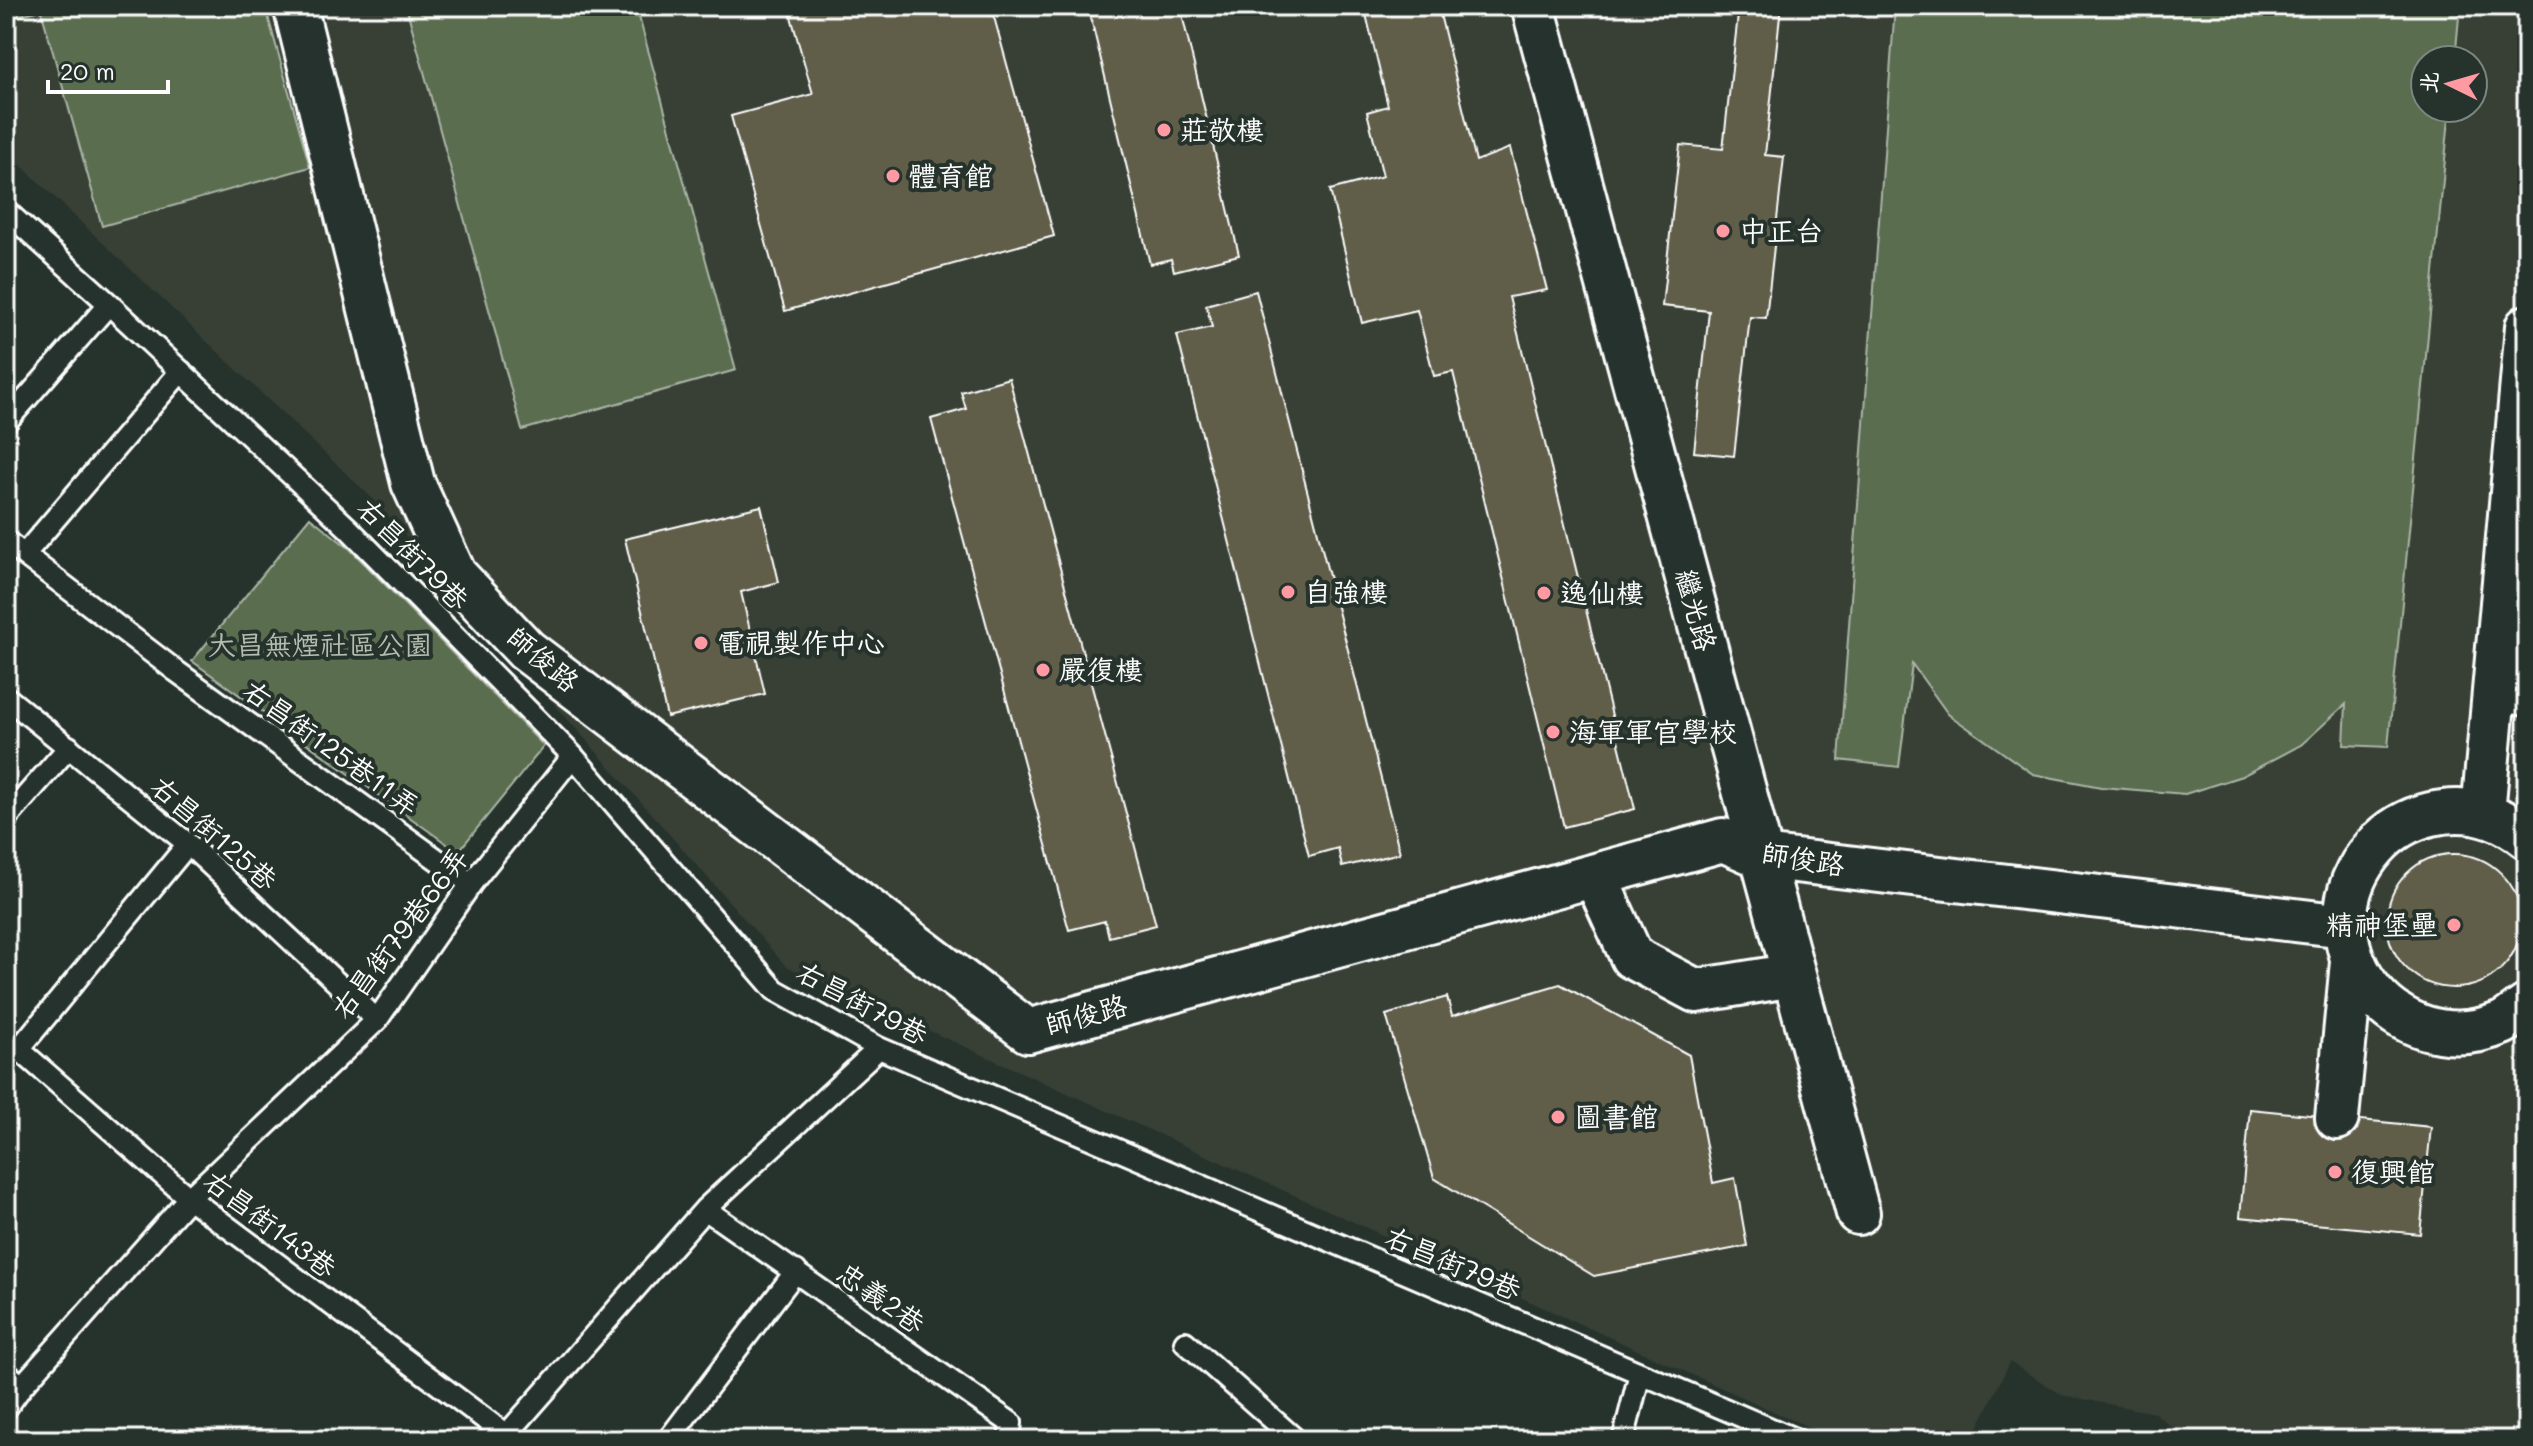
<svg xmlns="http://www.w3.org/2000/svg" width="2533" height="1446" font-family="Mali,'LXGW WenKai TC',sans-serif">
<rect width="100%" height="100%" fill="#26332d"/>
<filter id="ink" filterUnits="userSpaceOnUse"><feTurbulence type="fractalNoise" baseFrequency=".0125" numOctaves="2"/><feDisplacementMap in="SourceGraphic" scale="16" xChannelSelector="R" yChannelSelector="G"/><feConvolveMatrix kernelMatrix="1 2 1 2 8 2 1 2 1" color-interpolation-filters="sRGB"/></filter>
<g filter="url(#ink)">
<path fill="#374036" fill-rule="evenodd" d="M6 6H2527V1440H2187L2155 1413 2062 1395 2010 1362 1972 1440H1837L786 966 372 498 6 151ZM2425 60H2473V108H2425Z"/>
<path fill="#5a6d50" stroke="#acb6a8" stroke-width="2" d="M6 6H265L310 167 102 226 41 10 6 19Z
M406 6H636L736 370 522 430Z
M1895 6H2460L2455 60H2425V108H2450L2388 747 2344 745 2346 704 2301 745 2242 776 2185 794 2101 787 2033 774 1948 714 1912 664 1899 767 1839 760Z
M310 517 350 549 544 746 458 852 192 661Z"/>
<path fill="#605d4a" stroke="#fff" stroke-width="2" d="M788 6H991L1054 236 785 311 731 116 813 94Z
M1088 6H1180L1239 255 1174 271 1171 259 1150 264Z
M1364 6H1438L1476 161 1510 148 1547 290 1509 297 1635 809 1564 827 1453 372 1434 376 1417 310 1362 323 1330 190 1383 176 1367 112 1388 106Z
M1739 6H1781L1765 155 1784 157 1766 318 1750 317 1734 456 1694 452 1709 311 1662 306 1680 145 1723 149Z
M1256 291 1400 853 1342 867 1338 848 1309 856 1177 335 1212 327 1206 305Z
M1009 378 1156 925 1109 937 1105 921 1069 930 931 419 966 409 961 392Z
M761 506 779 582 741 592 765 694 667 717 625 539Z
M2387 921a67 67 0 1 1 134 0a67 67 0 1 1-134 0Z
M1560 984 1689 1055 1713 1183 1735 1178 1747 1246 1594 1276 1434 1178 1386 1015 1447 997 1452 1016Z
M2250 1109 2431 1127 2420 1234 2240 1217Z"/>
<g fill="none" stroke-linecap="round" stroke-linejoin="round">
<g stroke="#fff" stroke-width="26">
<path id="service" d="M6 211 109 304 348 528 573 756 775 990 879 1048 1797 1440
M6 422 109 304
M6 541 176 671 471 884
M24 555 181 371
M6 697 188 844 377 1020
M2493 701 2527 705
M6 819 69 747
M6 1038 189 1198 513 1440
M19 1049 188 844
M705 1209 1011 1423 1009 1440
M1185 1342 1296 1440
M6 1373 22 1386
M6 1408 22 1386 189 1198 377 1020 471 884 573 756
M502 1440 705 1209 879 1048
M668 1440 796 1271
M1623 1440 1640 1373"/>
</g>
<g stroke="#fff" stroke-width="48">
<path id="minor" d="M295 6 413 483 455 575 526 650 1028 1031 1723 840 1762 857 2345 926
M1533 6 1858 1213
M2483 813 2527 327
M2527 837C2499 814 2466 806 2431 814 2409 819 2390 830 2375 847 2295 936 2392 1069 2502 1023 2511 1019 2519 1011 2527 1006
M1595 876 1632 957 1696 991 1794 975
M2337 1118 2352 962"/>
</g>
<use href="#service" stroke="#26332d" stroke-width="20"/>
<use href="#minor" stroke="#26332d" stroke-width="42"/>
</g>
</g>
<g fill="#ff9aa2" stroke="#26332d" stroke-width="3">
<circle cx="1164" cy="130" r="8"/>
<circle cx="893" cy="176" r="8"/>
<circle cx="1723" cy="231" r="8"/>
<circle cx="1288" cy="592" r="8"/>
<circle cx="1544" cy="593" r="8"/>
<circle cx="701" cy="643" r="8"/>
<circle cx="1043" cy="670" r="8"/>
<circle cx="1553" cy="732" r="8"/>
<circle cx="2454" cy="925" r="8"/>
<circle cx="1558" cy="1117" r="8"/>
<circle cx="2335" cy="1172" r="8"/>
</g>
<g text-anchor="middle" stroke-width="8" stroke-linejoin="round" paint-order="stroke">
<g font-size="28" fill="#fff" stroke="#26332d" text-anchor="start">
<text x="1180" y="140">莊敬樓</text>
<text x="909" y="186">體育館</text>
<text x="1739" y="241">中正台</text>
<text x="1304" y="602">自強樓</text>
<text x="1560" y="603">逸仙樓</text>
<text x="717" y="653">電視製作中心</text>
<text x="1059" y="680">嚴復樓</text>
<text x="1569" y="742">海軍軍官學校</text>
<text x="2438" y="935" text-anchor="end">精神堡壘</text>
<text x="1574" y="1127">圖書館</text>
<text x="2351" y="1182">復興館</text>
</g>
<g font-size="28" fill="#fff" stroke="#26332d">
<text transform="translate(413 554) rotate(45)" y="10">右昌街79巷</text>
<text transform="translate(1696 610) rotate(75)" y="10">繼光路</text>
<text transform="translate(543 659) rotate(40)" y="10">師俊路</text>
<text transform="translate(331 748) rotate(36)" y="10">右昌街125巷11弄</text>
<text transform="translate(214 833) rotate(41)" y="10">右昌街125巷</text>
<text transform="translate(1803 859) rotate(9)" y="10">師俊路</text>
<text transform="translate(400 933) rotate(-53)" y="10">右昌街79巷66弄</text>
<text transform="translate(862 1003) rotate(28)" y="10">右昌街79巷</text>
<text transform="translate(1086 1015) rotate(-15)" y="10">師俊路</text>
<text transform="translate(270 1224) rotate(37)" y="10">右昌街143巷</text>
<text transform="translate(1453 1263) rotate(23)" y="10">右昌街79巷</text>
<text transform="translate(881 1298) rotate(35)" y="10">忠義2巷</text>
</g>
<g font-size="28" fill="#b5bdb0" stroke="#26332d">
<text x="320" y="655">大昌無煙社區公園</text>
</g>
</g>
<rect width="2533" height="1446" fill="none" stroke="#26332d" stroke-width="32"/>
<rect x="16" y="16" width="2501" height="1414" fill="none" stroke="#fff" stroke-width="3" filter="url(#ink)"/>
<g transform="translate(2449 84) rotate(275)"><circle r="38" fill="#26332d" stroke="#7d8581" stroke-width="2"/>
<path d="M0-6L14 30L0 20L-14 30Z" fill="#ff9aa2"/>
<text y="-12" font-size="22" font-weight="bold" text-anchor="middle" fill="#ffffff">北</text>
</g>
<path d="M48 80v12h120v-12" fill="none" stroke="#ffffff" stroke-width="4"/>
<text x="60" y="80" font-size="24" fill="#ffffff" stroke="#26332d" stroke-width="6" paint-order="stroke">20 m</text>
</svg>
